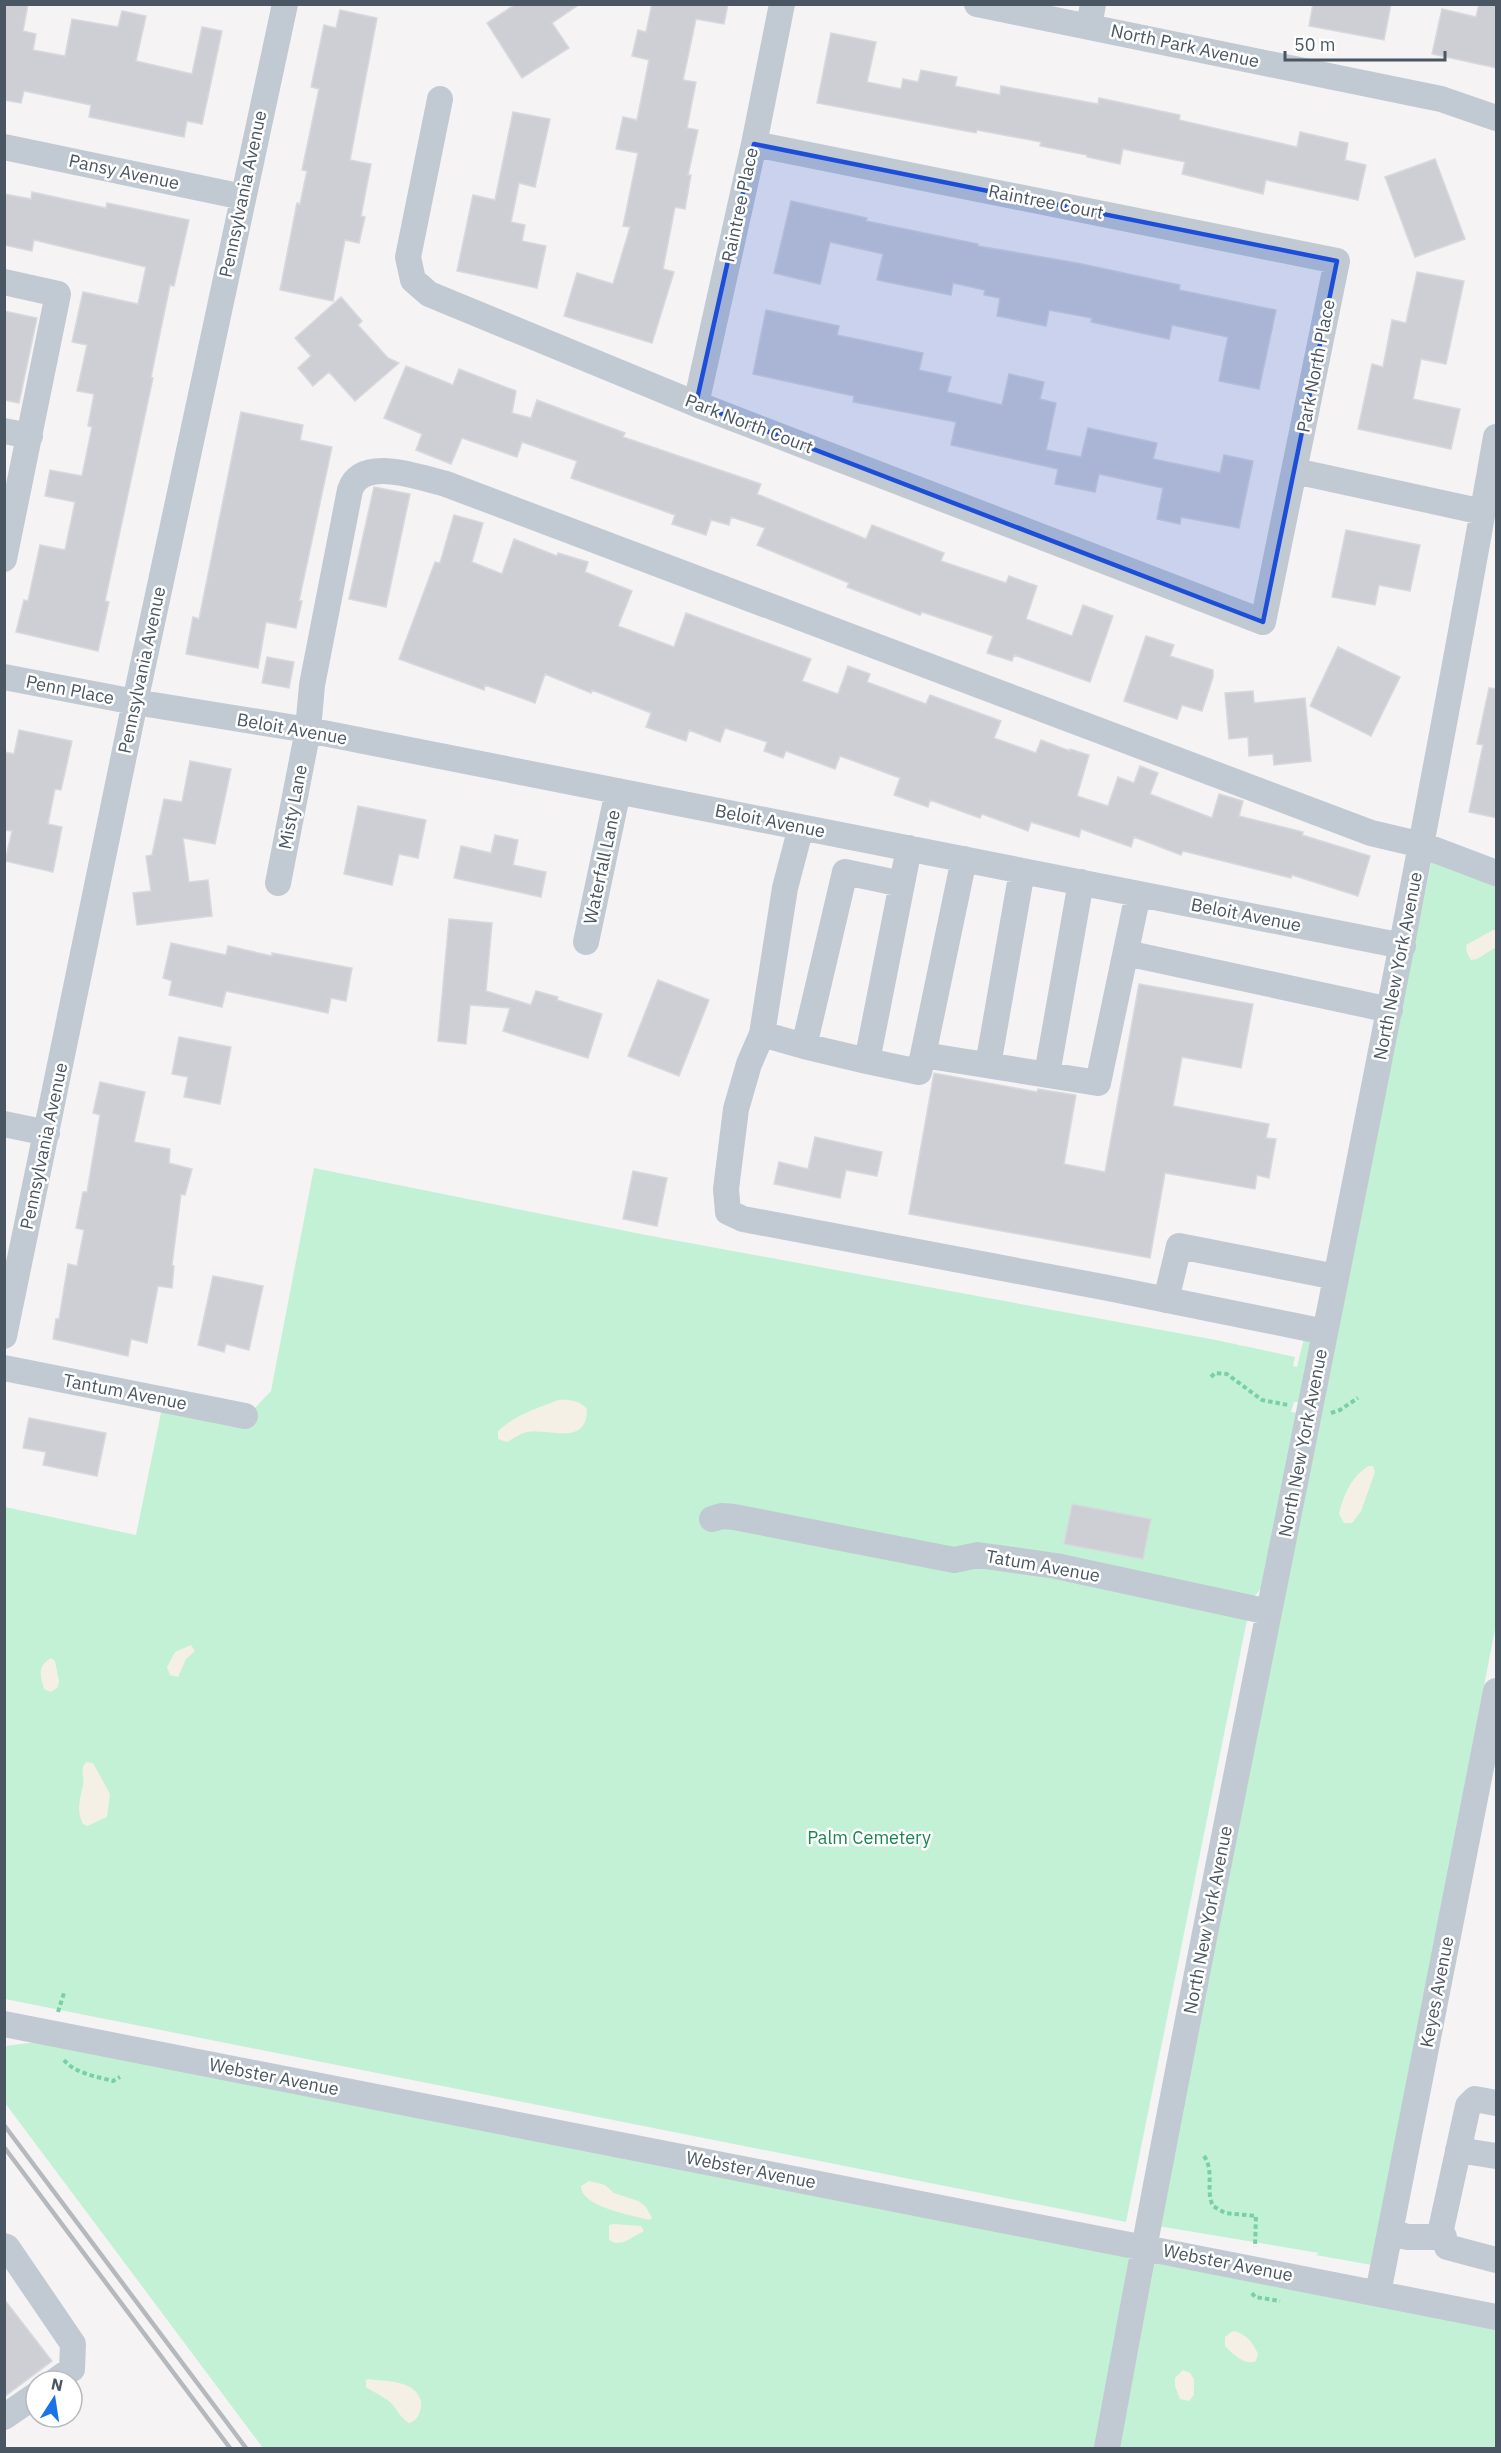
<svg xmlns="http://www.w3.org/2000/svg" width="1501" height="2453" font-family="'IBM Plex Sans',sans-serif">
<rect width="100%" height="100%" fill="#f5f3f3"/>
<path fill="#c3f1d5" d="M1433 855 1496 878V1624L1372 2265 1316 2255 1319 2253 1158 2226 1150 2222Z
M314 1168 646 1235 1216 1340 1295 1357 1293 1366 1297 1367 1304 1339 1311 1343 1299 1402H1294L1291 1412 1298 1413 1261 1589 1251 1600 1126 2222 5 1999V1507L136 1535 162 1408H255L271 1391Z
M37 2042 1130 2257 1095 2448H263L5 2103V2046Z
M1155 2261 1496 2328V2448H1119Z"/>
<path fill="#f5f0e5" d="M1493 930H1496V947L1477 959 1471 960 1467 953 1466 945Z
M558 1400C569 1399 580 1401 587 1409 587 1446 552 1429 528 1432 520 1433 513 1439 507 1442L498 1439V1431C517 1414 535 1409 558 1400Z
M1369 1466H1373L1375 1472 1361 1511 1352 1523H1344L1339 1514C1343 1496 1352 1475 1369 1466Z
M191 1645 195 1651 186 1659 178 1677 170 1675 167 1667 175 1652Z
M51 1658 55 1661 59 1681 58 1687 51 1692 44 1689C41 1677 36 1667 51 1658Z
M86 1762 93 1763 110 1794 107 1817 87 1826 83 1824C76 1811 80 1799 83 1785 85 1776 79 1771 86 1762Z
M589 2181 605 2185 614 2193 638 2201 646 2207 652 2218 649 2220C632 2215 581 2207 581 2186Z
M613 2224 641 2226 644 2231 624 2242 615 2243 609 2240V2225Z
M1233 2331C1245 2333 1253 2342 1258 2354L1256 2361C1244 2366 1233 2354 1225 2346V2337Z
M1183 2370 1190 2373 1194 2379V2395L1189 2401 1180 2399 1175 2386V2378Z
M368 2379C387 2382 414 2379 421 2401 422 2410 418 2421 409 2423 400 2417 398 2411 392 2404 388 2399 372 2391 366 2387V2380Z"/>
<path fill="#cdcfd5" stroke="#d7d9de" stroke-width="1.5" d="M4 4H28L23 31 36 34 33 50 65 56 72 19 118 27 122 11 146 16 136 61 192 74 202 27 222 31 202 124 187 121 184 137 89 117 91 105 24 91 21 103 4 100Z
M516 4H580L552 23 569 48 522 78 487 23Z
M652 4H728L724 24 696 19 683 80 696 82 687 128 698 130 688 175H691L685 209 675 207 663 269 674 272 652 343 564 316 577 273 613 284 630 227 623 226 638 153 616 149 623 117 637 120 649 60 632 56 638 30 646 32Z
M1313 4H1391L1384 40 1309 26Z
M1479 4H1497V68L1432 54 1442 9 1476 17Z
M340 10 377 18 350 160 371 164 361 216 365 217 359 243 345 240 333 301 280 290 297 203 300 204 307 171 302 170 319 89 311 87 324 25 336 28Z
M831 33 876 42 867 82 901 89 903 79 918 82 921 70 957 77 955 86 1000 95 1001 86 1098 104 1099 98 1180 115 1179 120 1297 147 1300 132 1348 143 1345 160 1366 165 1358 200 1266 180 1263 194 1182 174 1185 162 1123 149 1120 164 1087 157V155L1040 146 1041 142 977 130 976 133 817 103Z
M513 112 550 119 535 187 519 183 511 222 525 225 522 241 546 246 537 288 457 271 473 195 495 200Z
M1435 159 1465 239 1415 257 1385 177Z
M32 192 106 208 107 203 189 220 174 286 170 285 151 377 153 378 105 601 109 602 98 651 16 632 24 600 28 601 40 545 65 550 75 502 45 496 50 470 82 476 92 427 88 426 94 394 77 391 87 345 72 342 83 292 138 304 146 267 34 240 32 251 4 245V194L31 199Z
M791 201 867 218 866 221 978 244V246L1077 263 1180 285 1179 290 1276 310 1259 389 1219 381 1228 337 1172 325 1169 339 1091 322 1092 318 1049 310 1046 326 997 316 1000 298 984 295 985 290 953 283 951 295 877 280 883 254 830 242 820 284 774 273Z
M1417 272 1464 281 1446 364 1421 359 1413 399 1460 409 1451 449 1358 429 1372 364 1383 367 1392 320 1406 323Z
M341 297 362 321 358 325 388 358 399 363 355 401 329 372 313 386 298 368 311 356 295 338Z
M766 310 839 326 837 335 923 353 919 370 951 377 947 392 1002 405 1009 374 1044 382 1040 399 1056 403 1046 450 1081 457 1088 428 1157 443 1153 459 1220 473 1224 455 1253 461 1239 528 1181 517 1180 524 1157 519 1163 488 1099 474 1095 492 1055 484 1058 469 951 445 956 422 853 402 854 396 753 374Z
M4 311 37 318 19 403 4 400Z
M406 366 453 385 459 369 516 391 512 413 531 418 537 400 625 433 623 437 761 484 757 494 866 539 872 525 944 553 941 561 1006 583 1009 576 1037 586 1026 619 1072 636 1083 605 1113 616 1090 682 1014 655 1012 661 987 653 993 636 922 612 920 615 847 587 849 583 757 545 765 528 731 517 729 525 711 520 706 535 672 524 675 515 571 478 577 461 522 442 517 457 462 438 451 464 416 450 422 434 384 418Z
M241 412 303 425 300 440 332 447 299 601H302L296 628 266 622 258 668 186 654 193 617 199 619Z
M374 487 410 494 386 607 349 599Z
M454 515 483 523 472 562 502 574 514 539 557 556 558 553 588 562 585 572 632 591 618 626 674 647 686 613 811 659 802 681 838 694 848 666 870 674 867 682 926 704 930 695 1001 721 994 738 1036 753 1041 740 1070 751V749L1089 755 1077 796 1108 806 1118 777 1134 783 1140 766 1158 773 1150 794 1212 818 1219 794 1243 801 1239 816 1303 832 1302 835 1370 856 1358 896 1292 875 1291 878 1183 851 1181 855 1134 837 1131 847 1081 829 1079 837 1031 822 1028 831 982 814 980 818 930 800 928 807 894 795 900 778 840 756 835 769 786 751 783 758 764 751 767 742 725 728 720 742 689 730 686 741 646 727 651 713 592 690 591 693 545 674 535 703 485 685 484 690 399 659 435 562 440 563Z
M1346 530 1420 545 1410 591 1379 585 1375 605 1332 597Z
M1146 636 1174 645 1170 656 1213 670V677L1202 711 1182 705 1177 719 1124 701Z
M1338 647 1400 677 1371 736 1310 706Z
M267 657 294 662 289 688 262 683Z
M1489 688 1497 689V818L1469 812 1483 745 1477 744Z
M1253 691 1254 703 1305 698 1311 761 1274 765 1273 754 1249 756 1248 737 1229 739 1225 693Z
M19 730 72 741 61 790 55 789 48 824 62 827 53 872 5 861 12 831 4 830V752L14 754Z
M190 761 231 769 215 844 183 838 189 882 208 880 212 916 137 925 133 893 151 891 146 856 152 855 164 799 182 802Z
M358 806 426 820 418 858 399 854 392 885 344 874Z
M495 835 518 840 513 865 546 872 541 897 454 878 461 846 491 853Z
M449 919 492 923 486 991 531 1005 536 991 558 997 557 1000 602 1014 588 1058 503 1031 510 1008 470 1005 466 1044 438 1041Z
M171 943 226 955 228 946 272 956V953L352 968 346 1001 331 998 328 1013 226 991 222 1007 169 995 172 981 163 978Z
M658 980 709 1000 679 1076 628 1056Z
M1139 984 1253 1004 1241 1068 1182 1057 1173 1106 1269 1124 1266 1138 1276 1139 1269 1178 1257 1175 1255 1189 1165 1173 1150 1258 909 1214 934 1073 1037 1092 1038 1089 1076 1095 1064 1164 1105 1172Z
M179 1037 231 1047 220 1104 184 1097 188 1077 172 1074Z
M100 1082 145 1092 134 1142 170 1149 169 1163 192 1169 185 1195 181 1194 172 1265 174 1266 172 1288 158 1286 147 1343 131 1339 128 1356 53 1339 56 1319H59L68 1264 77 1266 84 1230 76 1228 83 1192H87L100 1115 93 1113Z
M815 1137 882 1152 877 1176 846 1170 840 1198 774 1184 779 1162 808 1169Z
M633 1171 667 1178 657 1226 623 1219Z
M213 1276 263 1286 249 1350 226 1344 224 1352 198 1345Z
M29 1418 106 1433 97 1476 43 1465 46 1452 23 1448Z
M1072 1504 1151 1519 1143 1559 1064 1544Z
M4 2299 52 2361 4 2397Z"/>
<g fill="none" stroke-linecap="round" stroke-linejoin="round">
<path stroke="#7ad0a6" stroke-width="4" stroke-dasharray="4.5 3" stroke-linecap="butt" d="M1211 1377 1215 1373 1227 1374 1262 1400 1288 1405
M1331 1413 1340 1410 1358 1398
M58 2012 64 1993
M64 2060C74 2073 98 2077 113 2081L120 2077
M1204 2156C1215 2172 1205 2190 1213 2206L1225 2213 1256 2216 1255 2247
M1252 2293 1255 2297 1280 2301"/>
<path stroke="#c1cad2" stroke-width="26" d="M977 4 1441 99 1496 118
M1089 27 1093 4
M440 99 408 257 413 280 429 294 696 404 1263 622 1337 261 754 144
M4 147 243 197
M4 282 58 294 4 559
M696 404 754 144 782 4
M4 431 30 436
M1295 471 1483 512
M4 677 135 702 308 730 1403 946
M801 827 785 888 762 1034 749 1064 736 1109 726 1189 728 1212 743 1219 1108 1288 1325 1332
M909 848 867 1061 919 1072 923 1055 1098 1083 1138 894
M278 883 308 730 312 685 350 490C362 455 420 478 446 484L1371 833 1422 845 1496 873
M586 942 618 791
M1126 953 1390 1010
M762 1034 804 1046
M923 1055 964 859
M867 1061 804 1046 845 872 902 884
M988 1065 1022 871
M1047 1074 1081 882
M4 1124 47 1133
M1166 1300 1179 1246 1336 1277
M4 1336 135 702 285 4
M4 1368 245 1416
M712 1519 722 1516 734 1517 954 1560 978 1555 1056 1566 1269 1612
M4 2024 1496 2317
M1496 2103 1475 2099 1468 2106 1441 2229 1447 2247 1496 2260
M1458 2150 1496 2156
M1390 2231 1407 2237H1444
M4 2246 7 2247 73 2344 72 2369 55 2381
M1378 2293 1496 1691
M4 2417 36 2395
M1107 2448C1229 1776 1378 1110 1496 437"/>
<path stroke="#b5b8bd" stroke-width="4.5" d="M4 2125 246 2448
M4 2147 230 2448"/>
</g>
<path fill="#1d4ed8" fill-opacity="0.2" stroke="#1d4ed8" stroke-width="4.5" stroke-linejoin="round" d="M754 144 1337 261 1263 622 696 404Z"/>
<g text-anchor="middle" stroke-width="5" stroke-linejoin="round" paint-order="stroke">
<g font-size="18" fill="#4a5661" stroke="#fff">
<text transform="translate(1185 46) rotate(12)" y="6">North Park Avenue</text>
<text transform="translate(124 172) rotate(12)" y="6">Pansy Avenue</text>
<text transform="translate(243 194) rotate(-78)" y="6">Pennsylvania Avenue</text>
<text transform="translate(1046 202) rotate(11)" y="6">Raintree Court</text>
<text transform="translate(740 205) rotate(-78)" y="6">Raintree Place</text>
<text transform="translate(1316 366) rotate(-79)" y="6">Park North Place</text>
<text transform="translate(749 424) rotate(21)" y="6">Park North Court</text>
<text transform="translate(142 670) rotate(-78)" y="6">Pennsylvania Avenue</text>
<text transform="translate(70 690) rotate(11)" y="6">Penn Place</text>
<text transform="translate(292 729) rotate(10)" y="6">Beloit Avenue</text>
<text transform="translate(293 807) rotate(-79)" y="6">Misty Lane</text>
<text transform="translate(770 821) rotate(11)" y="6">Beloit Avenue</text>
<text transform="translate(602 867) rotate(-78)" y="6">Waterfall Lane</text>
<text transform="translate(1246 915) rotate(11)" y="6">Beloit Avenue</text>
<text transform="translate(1398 966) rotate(-79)" y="6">North New York Avenue</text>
<text transform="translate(44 1146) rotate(-78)" y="6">Pennsylvania Avenue</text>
<text transform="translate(125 1392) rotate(11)" y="6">Tantum Avenue</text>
<text transform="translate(1303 1443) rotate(-79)" y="6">North New York Avenue</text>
<text transform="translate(1043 1566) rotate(10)" y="6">Tatum Avenue</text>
<text transform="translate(1208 1920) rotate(-79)" y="6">North New York Avenue</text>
<text transform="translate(1437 1992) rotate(-79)" y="6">Keyes Avenue</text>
<text transform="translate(274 2077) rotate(11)" y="6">Webster Avenue</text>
<text transform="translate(751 2170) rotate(11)" y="6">Webster Avenue</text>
<text transform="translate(1228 2263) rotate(11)" y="6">Webster Avenue</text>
</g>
<g font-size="18" fill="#17864f" stroke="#fff">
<text x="869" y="1844">Palm Cemetery</text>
</g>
</g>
<rect width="1501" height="2453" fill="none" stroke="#4a5661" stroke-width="12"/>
<g transform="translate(54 2399) rotate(12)"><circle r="28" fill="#ffffff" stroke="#b7bbc0" stroke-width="1.5"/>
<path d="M0-4.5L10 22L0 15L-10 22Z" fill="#1a73e8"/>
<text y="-9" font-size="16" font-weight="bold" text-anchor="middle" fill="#4a5661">N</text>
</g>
<path d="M1285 51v9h160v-9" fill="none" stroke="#4a5661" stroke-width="3"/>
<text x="1294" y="51" font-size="18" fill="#4a5661" stroke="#ffffff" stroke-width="4.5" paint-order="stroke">50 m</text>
</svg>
